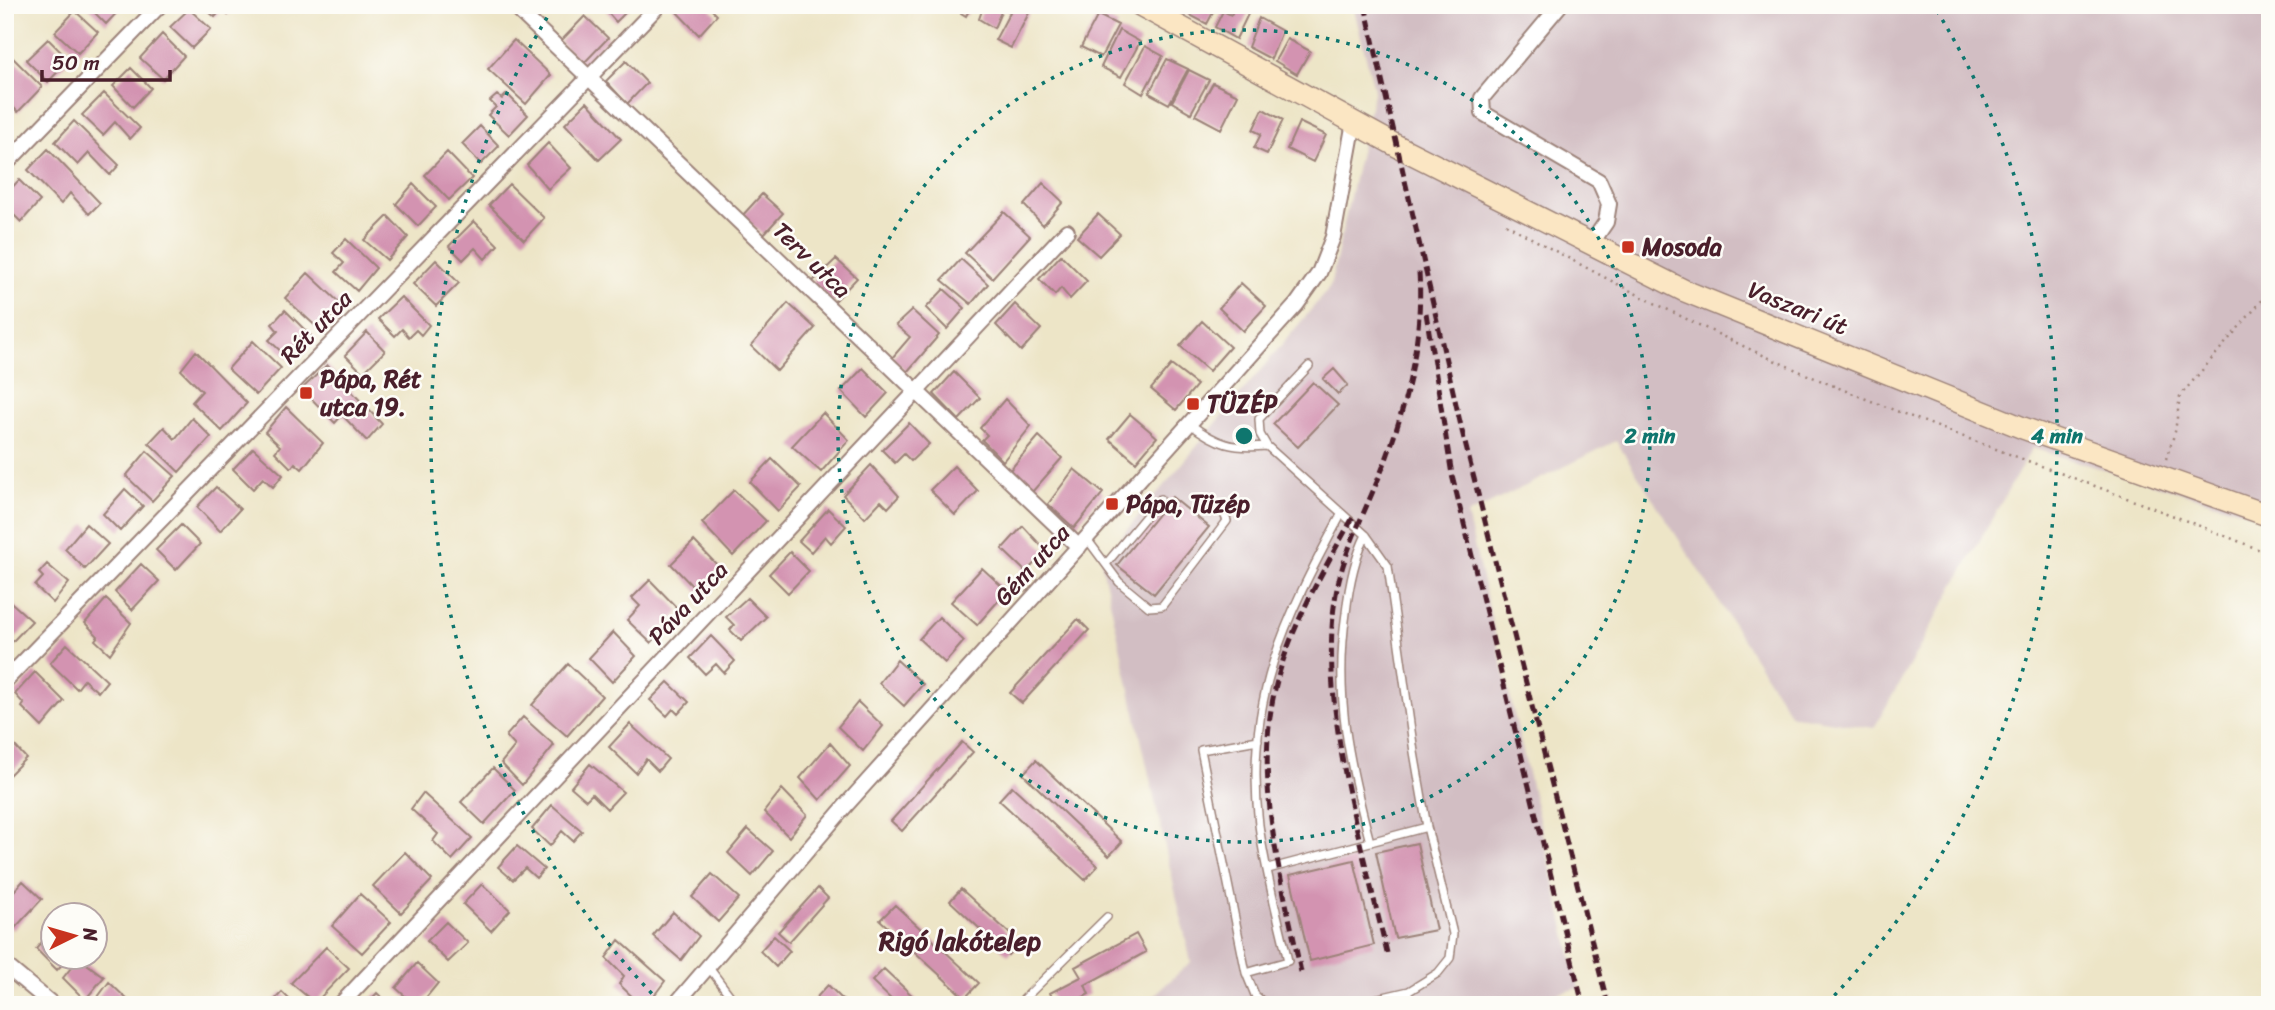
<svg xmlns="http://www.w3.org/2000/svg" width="2275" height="1010" font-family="Sriracha,sans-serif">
<rect width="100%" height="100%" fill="#fdfcf7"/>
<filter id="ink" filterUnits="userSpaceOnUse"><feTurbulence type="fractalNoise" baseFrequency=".0143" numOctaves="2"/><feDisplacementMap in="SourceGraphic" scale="14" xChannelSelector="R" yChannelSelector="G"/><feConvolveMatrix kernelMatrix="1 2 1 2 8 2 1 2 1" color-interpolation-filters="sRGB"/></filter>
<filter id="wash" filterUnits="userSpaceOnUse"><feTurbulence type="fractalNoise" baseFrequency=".00686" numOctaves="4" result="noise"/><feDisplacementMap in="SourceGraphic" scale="28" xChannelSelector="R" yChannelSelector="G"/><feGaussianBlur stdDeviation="1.57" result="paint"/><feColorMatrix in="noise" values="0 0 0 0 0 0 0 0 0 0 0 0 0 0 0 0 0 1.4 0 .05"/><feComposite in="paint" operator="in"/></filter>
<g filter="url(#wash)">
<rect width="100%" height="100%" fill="#ede5c7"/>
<path fill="#d2bec3" d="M1353 5H2270V519L2032 448 1874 728 1791 715 1616 441 1467 515 1579 988 1515 1005H1143L1191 962 1101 561 1330 287 1374 89Z"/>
<g id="blocks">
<path fill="#d393b1" d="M87 5H124L106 24Z
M201 5H236L228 15 222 9 215 17Z
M601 5H633L616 22Z
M674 5H707L717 15 699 35 672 7Z
M948 5H972L966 16Z
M984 5H1004L994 28 979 19Z
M1008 5H1033L1011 48 995 40 1010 12 1006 9Z
M1171 5H1217L1207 24Z
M1236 5 1250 10 1236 39 1215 27 1223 11 1231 15Z
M189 9 211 29 192 48 170 27Z
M75 11 98 32 78 53 55 32Z
M1098 15 1118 25 1101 57 1081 47Z
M585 16 608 38 583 64 560 42Z
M1259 18 1282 31 1271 59 1248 47Z
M1119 30 1140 42 1121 77 1101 67Z
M162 34 184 56 163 79 140 58Z
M48 39 69 60 48 82 26 60Z
M1287 39 1310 51 1297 74 1275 61Z
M514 40 551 75 526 104 488 69Z
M1145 46 1163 56 1143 94 1125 83Z
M5 50 42 87 18 112 5 99V77L8 75 5 71Z
M1167 59 1188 69 1169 104 1149 93Z
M626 61 647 83 627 104 606 81Z
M131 68 151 88 133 107 113 86Z
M1189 70 1209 80 1191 113 1172 102Z
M1213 83 1238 95 1221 129 1195 115Z
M104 93 140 128 130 139 115 122 103 135 82 115Z
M507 94 528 115 509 135 488 115 496 107 490 101 497 95 502 99Z
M587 102 621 139 599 160 565 124Z
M1263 109 1283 120 1267 154 1254 148 1261 134 1253 130Z
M74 121 119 165 110 175 89 153 78 165 55 142Z
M1299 122 1326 135 1313 162 1287 149Z
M480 126 499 146 481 164 462 144Z
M548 143 571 168 548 189 527 165Z
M48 149 100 203 89 214 70 193 61 204 28 170Z
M447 152 472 178 449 200 425 175Z
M19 180 40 201 21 222 5 206V195Z
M1043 183 1063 202 1043 225 1024 205Z
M413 184 436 207 418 226 396 204Z
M509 184 544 218 524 240 489 205Z
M762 194 783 213 763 235 742 216Z
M1004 212 1030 236 992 278 965 253Z
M1098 214 1120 234 1099 256 1077 237Z
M388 216 408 237 387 260 364 240Z
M474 221 498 245 485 259 475 248 463 260 449 246Z
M346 239 376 268 357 291 336 272 344 263 333 253Z
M1061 255 1087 281 1070 299 1061 288 1055 295 1039 279Z
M836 259 857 278 833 303 811 283Z
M961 259 988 284 971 304 942 280Z
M436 260 459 283 436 306 413 284Z
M308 273 342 305 320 330 285 298Z
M1241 283 1266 306 1243 331 1219 308Z
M944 289 965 308 947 329 926 308Z
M401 297 429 325 421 335 416 330 409 337 402 329 395 336 378 319Z
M788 303 815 328 777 371 751 346Z
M1015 304 1041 329 1021 351 996 325Z
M285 310 311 336 289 359 269 340 278 331 272 324Z
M912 310 939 335 907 372 892 358 910 337 896 325Z
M1202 321 1230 347 1209 371 1180 346Z
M367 332 385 351 363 373 345 355Z
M253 341 281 368 256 395 228 369Z
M196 351 247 403 222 431 192 402 202 391 181 370Z
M327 365 382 424 367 441 342 415 335 423 302 389Z
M1171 365 1197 385 1176 410 1151 389Z
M863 368 888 393 866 417 841 391Z
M1334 369 1348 385 1338 394 1323 379Z
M954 372 980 398 959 420 934 394Z
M1313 382 1338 405 1298 447 1273 424Z
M1005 399 1031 426 1003 461 982 440 987 435 980 428Z
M286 407 323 443 302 469 295 463 291 468 275 452 280 446 265 432Z
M823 413 849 440 821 472 792 446Z
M1130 414 1157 437 1136 462 1109 439Z
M192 418 211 437 179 472 149 443 164 427 175 439Z
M909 423 929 444 911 461 904 454 895 463 882 450Z
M1039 436 1062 458 1032 492 1010 470Z
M253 448 283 475 273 487 263 478 253 489 233 469Z
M147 451 175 476 152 501 126 476Z
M772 459 801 487 778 511 750 482Z
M871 465 899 496 888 508 881 501 865 518 843 495Z
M954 466 978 491 955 515 930 490Z
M1074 469 1103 493 1074 528 1048 504Z
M216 487 240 509 220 531 197 507Z
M125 489 143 506 120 531 103 514Z
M734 490 766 521 733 556 702 523Z
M1172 497 1209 527 1154 594 1117 565Z
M828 509 846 526 831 543 825 536 811 552 799 541Z
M86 524 108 544 85 569 65 549Z
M181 525 200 544 176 570 156 550Z
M1023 526 1046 551 1026 572 1002 549Z
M694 541 720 568 698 592 671 564Z
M790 552 809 571 788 593 769 574Z
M47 564 69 583 53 603 35 586 43 577 39 573Z
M141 564 159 581 132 610 115 592Z
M982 568 1007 591 977 625 951 602Z
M650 580 680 611 651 643 627 620 640 606 632 598Z
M5 597 32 621 12 642 5 636Z
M747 598 766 617 741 641 730 630 734 625 726 617Z
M106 599 131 623 110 654 95 640 98 636 85 623Z
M939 617 964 641 945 663 919 639Z
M1078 619 1089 630 1022 703 1010 693Z
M613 632 636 656 612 682 589 658Z
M711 636 735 661 724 673 716 664 705 674 690 658Z
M67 644 107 681 98 692 84 680 77 689 50 663Z
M897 660 923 684 904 706 879 683Z
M568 664 602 696 567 736 532 705Z
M35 672 64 701 42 727 22 707 24 704 15 694Z
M668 682 689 702 678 714 673 709 667 716 650 700Z
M858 702 883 726 863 751 838 727Z
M523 717 554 745 522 785 501 763 515 746 506 736Z
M630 724 668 759 658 771 646 759 636 773 609 747Z
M5 735 26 758 5 779Z
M962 742 973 752 902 831 891 821Z
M830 743 850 766 820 800 800 778Z
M1036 760 1122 842 1109 856 1023 774Z
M590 764 623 792 607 809 592 794 586 800 571 787Z
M493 768 515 790 484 824 461 802Z
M1012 786 1098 866 1085 880 999 800Z
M782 789 807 815 789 837 764 812Z
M423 793 472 838 452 860 433 841 438 834 411 809Z
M552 805 582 831 573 841 562 831 550 846 532 829Z
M748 829 773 851 752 876 728 853Z
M1417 843 1436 930 1395 938 1376 852Z
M517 846 544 869 536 878 525 868 513 880 498 867Z
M405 852 432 880 401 913 373 886Z
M1354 860 1374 945 1310 961 1290 875Z
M712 874 739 898 718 922 692 897Z
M23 881 42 899 13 930 5 922V901Z
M482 884 510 910 491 931 463 904Z
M818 888 828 898 789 942 778 932Z
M961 889 1020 943 1008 955 950 901Z
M360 894 391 922 362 953 332 926Z
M895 905 979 983 965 998 880 920Z
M673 912 699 936 681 960 653 936Z
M446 922 468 943 448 962 427 941Z
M52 930V958H68L57 970 36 949Z
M1136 934 1146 952 1085 985 1089 994 1069 1005H1056L1050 993 1081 977 1075 967Z
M774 936 790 951 776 967 760 951Z
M619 940 665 981 647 1005H641L619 984 624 976 606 958Z
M326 947 349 968 315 1003 291 983Z
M79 958 104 977 85 1000 63 978Z
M417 963 438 983 420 1005H415L396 988Z
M884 969 919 1002 917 1005H897L872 981Z
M109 982 133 1005H92Z
M828 985 848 1005H820L815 999Z
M282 992 295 1005H270Z
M377 993 390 1005H366Z"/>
</g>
</g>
<g filter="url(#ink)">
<use href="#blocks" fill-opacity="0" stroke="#9c8279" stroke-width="2"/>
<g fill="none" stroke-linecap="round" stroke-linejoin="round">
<g stroke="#9c8279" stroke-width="10">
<path id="service" d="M1190 424C1218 445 1233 449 1267 446L1366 535 1388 566 1414 752 1427 827 1453 934 1450 958 1438 973 1409 991 1349 1005
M1267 446 1260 434 1259 419 1309 366
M1366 535C1354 559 1349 586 1346 613 1334 696 1349 762 1370 842
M1087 539 1119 582 1149 607 1162 606 1227 521 1222 509
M1106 564 1160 499
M1258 740 1201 750 1246 973 1255 995 1266 1005
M1268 869 1427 827
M707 965 737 1005
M1246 973 1288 961C1278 917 1265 871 1259 825 1244 701 1284 620 1341 515
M1018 1005 1107 917"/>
</g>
<g stroke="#9c8279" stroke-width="18">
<path id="minor" d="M513 5 1079 547
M1560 5 1482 98 1483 113 1599 181 1609 204 1606 222 1591 244
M5 165 160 5
M5 681 659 5
M5 965 53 1005
M340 1005 1067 231
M675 1005 848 803 1297 304 1319 273 1333 237 1354 122"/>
</g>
<g stroke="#9c8279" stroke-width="24">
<path id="secondary" d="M1140 5 1397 146 1685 291 2023 428 2270 516"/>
</g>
<path stroke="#9c8279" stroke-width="2.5" stroke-dasharray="2 5" stroke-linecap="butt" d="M1506 224C1612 283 1721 339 1834 386 1978 445 2126 495 2270 554
M2166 459 2175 432 2180 396 2270 291"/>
<use href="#service" stroke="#fff" stroke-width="7"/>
<use href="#minor" stroke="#fff" stroke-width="14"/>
<use href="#secondary" stroke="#fbe6c3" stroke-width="21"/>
<path stroke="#4a1f2b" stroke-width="5" stroke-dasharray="10 5" stroke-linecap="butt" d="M1365 5 1463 435 1608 1005
M1426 313 1452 475 1583 1005
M1387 953C1362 844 1310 681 1341 572 1353 531 1374 493 1388 454 1409 396 1423 333 1419 272
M1301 972C1281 877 1251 774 1278 677 1294 620 1326 565 1355 514"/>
</g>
</g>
<g fill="none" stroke="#0f766e" stroke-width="3.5" stroke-dasharray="3.5 7">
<circle cx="1244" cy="436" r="406"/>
<path d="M659 1001A813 813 0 0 1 551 11M1937 11A813 813 0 0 1 1829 1001"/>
</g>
<g fill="#c8321e" stroke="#fdfcf7" stroke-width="2.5">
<rect x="1621" y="240" width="14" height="14" rx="3.5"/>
<rect x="299" y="386" width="14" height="14" rx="3.5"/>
<rect x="1186" y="397" width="14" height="14" rx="3.5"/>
<rect x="1105" y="497" width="14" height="14" rx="3.5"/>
</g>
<g text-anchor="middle" stroke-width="5" stroke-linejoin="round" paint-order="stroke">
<g font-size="24" font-weight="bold" fill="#4a1f2b" stroke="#fdfcf7" text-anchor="start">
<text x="1642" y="255">Mosoda</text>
<text x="320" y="387">Pápa, Rét<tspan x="320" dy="28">utca 19.</tspan></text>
<text x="1207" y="412">TÜZÉP</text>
<text x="1126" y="512">Pápa, Tüzép</text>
</g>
<g font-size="24" fill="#4a1f2b" stroke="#fdfcf7">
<text transform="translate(812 260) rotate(44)" y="8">Terv utca</text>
<text transform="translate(1798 308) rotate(22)" y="8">Vaszari út</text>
<text transform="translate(316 327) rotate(-46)" y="8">Rét utca</text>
<text transform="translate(1032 565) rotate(-48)" y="8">Gém utca</text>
<text transform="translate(688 603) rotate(-47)" y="8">Páva utca</text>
</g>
<g font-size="26" font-weight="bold" fill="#4a1f2b" stroke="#fdfcf7">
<text x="960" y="950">Rigó lakótelep</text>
</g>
</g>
<circle cx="1244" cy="436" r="10" fill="#0f766e" stroke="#fdfcf7" stroke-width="3.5"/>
<g font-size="21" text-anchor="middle" font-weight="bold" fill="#0f766e" stroke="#fdfcf7" stroke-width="5" stroke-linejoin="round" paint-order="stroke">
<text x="1650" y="443">2 min</text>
<text x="2057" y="443">4 min</text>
</g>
<rect width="2275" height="1010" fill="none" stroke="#fdfcf7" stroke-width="28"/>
<g transform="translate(74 936) rotate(85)"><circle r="33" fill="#fdfcf7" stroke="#b5a4a5" stroke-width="2"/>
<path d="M0-5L12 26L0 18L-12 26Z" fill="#c8321e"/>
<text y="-10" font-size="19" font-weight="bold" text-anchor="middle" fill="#4a1f2b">N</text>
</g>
<path d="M42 70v10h128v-10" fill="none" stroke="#4a1f2b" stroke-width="3.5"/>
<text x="52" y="70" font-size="21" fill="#4a1f2b" stroke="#fdfcf7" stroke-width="5" paint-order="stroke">50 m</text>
</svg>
